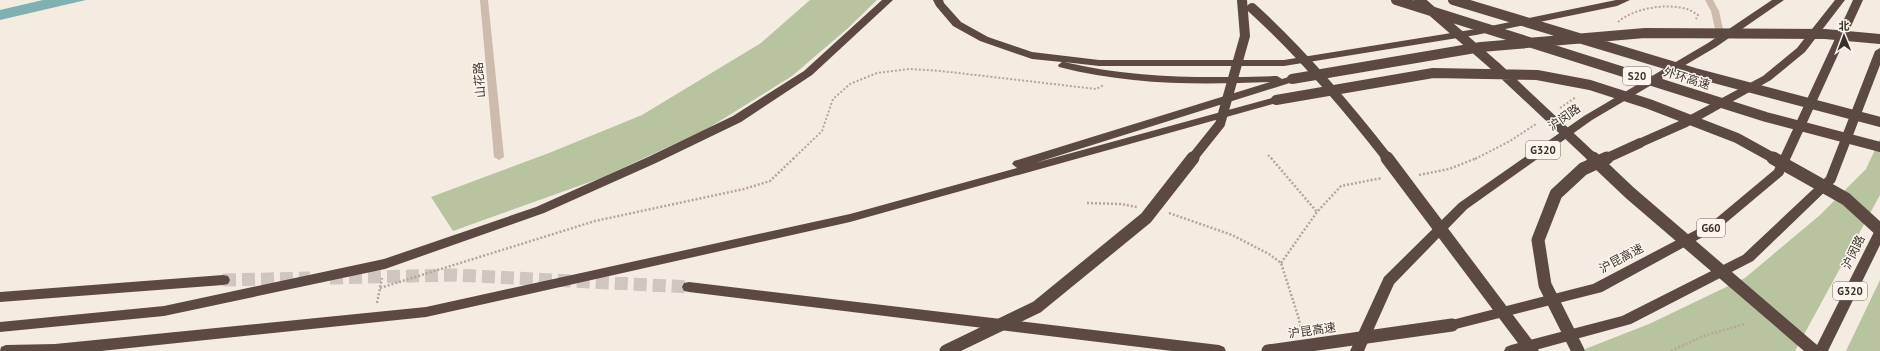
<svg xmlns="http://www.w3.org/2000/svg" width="1880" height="351" viewBox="0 0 1880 351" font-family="'PT Sans','Noto Sans SC',sans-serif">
<rect width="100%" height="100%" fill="#f4ebe1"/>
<!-- green -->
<path fill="#b8c4a0" d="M 810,0 L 877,0 L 847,29 L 792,76 L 707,129 L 601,178 L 453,231 L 431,197 L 549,153 L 642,115 L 761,43 Z
M 1880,139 L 1880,195 L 1795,351 L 1580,351 L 1649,324 L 1745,278 L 1820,215 L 1866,169 Z
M 1880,280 L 1880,351 L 1846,351 Z"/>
<!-- water -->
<path fill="#7fb0b2" d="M 43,0 L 86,0 L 0,20 L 0,10 Z"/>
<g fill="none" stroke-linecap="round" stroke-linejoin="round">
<!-- highway-tunnel -->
<path stroke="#cfc6bd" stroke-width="13" stroke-dasharray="13 6" stroke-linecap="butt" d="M 330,278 L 455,275 L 689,287
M 223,280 L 310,278"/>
<!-- path-far1 -->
<path stroke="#b9a596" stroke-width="2" stroke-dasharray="2 2" stroke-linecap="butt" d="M 1618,22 C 1634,8 1666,3 1687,9 C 1691,10 1694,13 1698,15 L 1696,19
M 1560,108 L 1576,97
M 1268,155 L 1272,159
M 793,159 L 822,131 L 833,99 L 850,84 L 877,73 L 909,69 L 941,71 L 1096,89 L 1104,85
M 1475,159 L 1510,141 L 1536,124"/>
<!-- path -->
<path stroke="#b9a596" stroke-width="2.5" stroke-dasharray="2 2" stroke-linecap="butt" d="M 1271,158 L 1317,212
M 1419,175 L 1449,169 L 1477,158
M 1087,203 L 1121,204 L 1137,207
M 1169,213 L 1232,235 L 1269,254 L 1281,263 L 1299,319 L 1301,331
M 1281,263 L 1317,212 L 1341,186 L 1382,178
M 380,288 L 595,221 L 744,189 L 770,181 L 794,158
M 377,303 L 382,278
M 1671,351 L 1703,336 L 1745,324"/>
<!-- minor -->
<path fill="#cdbbac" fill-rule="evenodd" d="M 480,0 L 488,0 L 504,157 L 499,160 L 494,157 Z
M 1705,0 L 1713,0 L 1719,11 L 1725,38 L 1724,40 L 1718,40 L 1717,38 L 1711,11 Z"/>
<!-- highway -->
<path fill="#5c4a42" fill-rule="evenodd" d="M 882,0 L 893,0 L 812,75 L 741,122 L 656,163 L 544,213 L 385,269 L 164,316 L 0,332 L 0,322 L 164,306 L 384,259 L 536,207 L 648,157 L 733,116 L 804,71 Z
M 933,0 L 943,0 L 944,3 L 961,22 L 988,37 L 1032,52 L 1099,60 L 1284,60 L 1476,29 L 1616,0 L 1630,0 L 1617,6 L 1476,35 L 1284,66 L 1099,66 L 1064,62 C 1135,79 1205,78 1277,76 L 1282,79 L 1292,76 L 1297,79 L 1296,81 L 1035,163 L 1276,97 L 1280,98 L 1282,100 L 1280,102 L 850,222 L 426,317 L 101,351 L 0,351 L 1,347 L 6,345 L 55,344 L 426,307 L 850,214 L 1017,168 L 1012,164 L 1014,161 L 1270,82 C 1197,85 1130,85 1059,67 L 1058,65 L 1062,62 L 1032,59 L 980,41 L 953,26 L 936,6 Z
M 1772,0 L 1784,0 L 1716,47 L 1592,120 L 1467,209 L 1394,284 L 1364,351 L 1350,351 L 1384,277 L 1459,203 L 1584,116 L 1708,43 Z
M 1835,0 L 1845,0 L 1805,52 L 1771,80 L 1687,127 L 1644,146 L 1636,146 L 1634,143 L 1636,140 L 1679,121 L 1763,76 L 1797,48 Z
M 1853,0 L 1863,0 L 1783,175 L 1721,227 L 1602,292 L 1452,330 L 1447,329 L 1445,325 L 1447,321 L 1452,320 L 1593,284 L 1713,221 L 1774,170 Z
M 1880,48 L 1880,65 L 1835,182 L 1753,261 L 1631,324 L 1532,351 L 1504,351 L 1506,347 L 1511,345 L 1622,316 L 1743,255 L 1826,177 L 1875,51 Z
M 1880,227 L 1880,245 L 1828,351 L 1814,351 L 1874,232 L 1875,229 Z
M 223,275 L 228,276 L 230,280 L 228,284 L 223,285 L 0,302 L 0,292 Z
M 689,282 L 1219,345 L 1224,347 L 1226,351 L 1172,351 L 689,292 L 684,291 L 682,287 L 684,283 Z"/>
<!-- highway-bridge-far1 -->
<path stroke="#5c4a42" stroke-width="10" d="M 1396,0 L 1766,117 L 1880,147
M 1419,0 L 1495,66 L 1594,159
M 1453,0 L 1695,73 L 1880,122
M 1252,8 C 1303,54 1346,105 1388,159
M 1292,79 L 1481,47 L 1645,33 L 1825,34 L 1880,39
M 1276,100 L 1433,73 L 1537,75 L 1590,85 L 1649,104 L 1737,138 L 1775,159
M 1192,159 L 1220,124 L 1245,36 L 1242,0
M 1605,159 L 1640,143"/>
<!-- highway-bridge -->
<path stroke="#5c4a42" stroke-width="13" d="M 1387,158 L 1532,351
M 1593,158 L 1630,193 L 1814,351
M 1773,158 L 1846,199 L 1880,230
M 946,351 L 1037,307 L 1146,218 L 1193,158
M 1268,351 L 1452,325
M 1578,351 L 1545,285 L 1538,240 L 1556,194 L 1583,169 L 1607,158"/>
</g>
<g text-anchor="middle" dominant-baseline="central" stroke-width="3" stroke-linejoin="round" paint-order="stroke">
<!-- shield labels -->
<g fill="#fbf5ee" stroke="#756b66" stroke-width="1">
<rect x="1623" y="67" width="28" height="18" rx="3"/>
<rect x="1526" y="141" width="34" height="18" rx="3"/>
<rect x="1697" y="219" width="28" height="18" rx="3"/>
<rect x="1833" y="282" width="34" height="18" rx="3"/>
</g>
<g font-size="11" font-weight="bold" fill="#3b302b">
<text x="1637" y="76">S20</text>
<text x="1543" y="150">G320</text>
<text x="1711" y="228">G60</text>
<text x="1850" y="291">G320</text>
</g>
<!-- street labels -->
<g font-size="12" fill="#3b302b" stroke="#fbf5ee">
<text transform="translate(1687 78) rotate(17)">外环高速</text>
<text transform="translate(479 80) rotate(-95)">山花路</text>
<text transform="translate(1564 117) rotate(-35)">沪闵路</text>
<text transform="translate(1853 252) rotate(-64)">沪闵路</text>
<text transform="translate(1621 258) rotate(-28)">沪昆高速</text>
<text transform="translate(1312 330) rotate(-8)">沪昆高速</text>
</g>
</g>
<!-- north arrow -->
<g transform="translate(1844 36) rotate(359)" stroke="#fbf5ee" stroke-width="3" paint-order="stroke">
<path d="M0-3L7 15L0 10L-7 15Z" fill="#3b302b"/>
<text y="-6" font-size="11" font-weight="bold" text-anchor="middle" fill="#3b302b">北</text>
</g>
</svg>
